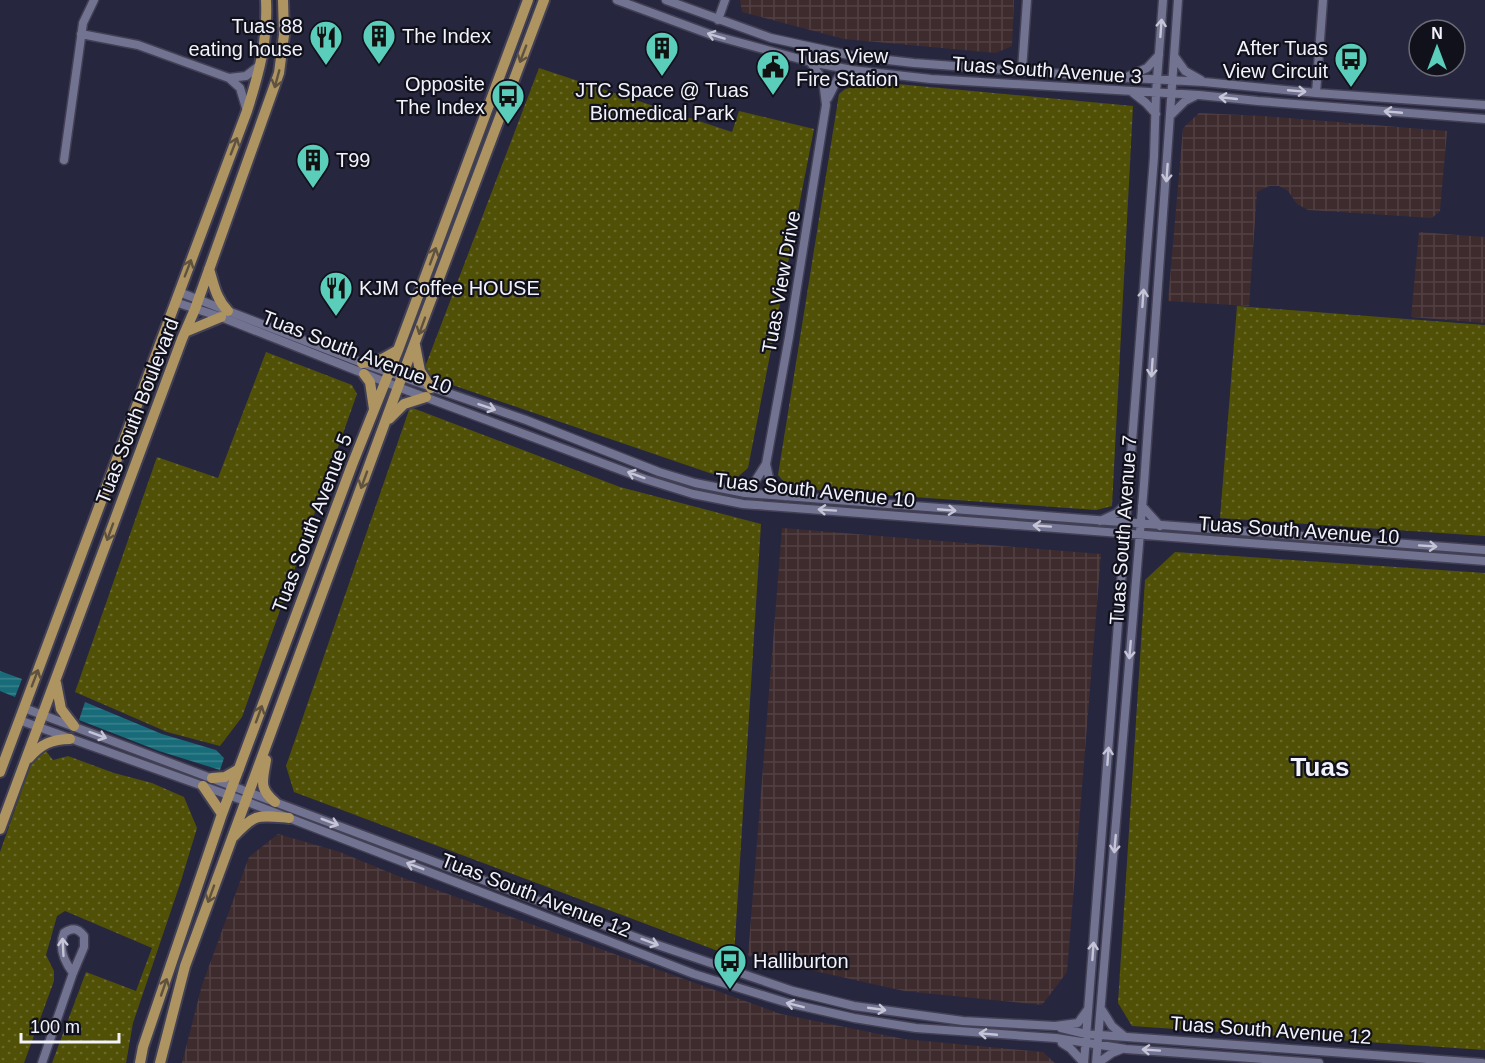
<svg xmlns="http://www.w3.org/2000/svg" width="1485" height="1063" viewBox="0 0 1485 1063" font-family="Helvetica,sans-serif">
<defs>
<pattern id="industrial-grid" width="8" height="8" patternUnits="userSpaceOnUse" patternTransform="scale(1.5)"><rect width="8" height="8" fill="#3e2b2e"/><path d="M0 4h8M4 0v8" fill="none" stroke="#514043"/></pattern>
<pattern id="grass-dots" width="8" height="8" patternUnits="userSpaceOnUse" patternTransform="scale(1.5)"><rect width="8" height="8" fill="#505107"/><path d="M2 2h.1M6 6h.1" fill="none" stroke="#6a6a2c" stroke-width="1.8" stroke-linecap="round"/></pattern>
<pattern id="water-rules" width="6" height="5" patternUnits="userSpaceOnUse" patternTransform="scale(1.5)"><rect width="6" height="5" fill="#186c79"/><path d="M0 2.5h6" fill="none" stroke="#3a818d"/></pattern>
</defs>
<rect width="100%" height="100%" fill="#27263f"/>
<!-- industrial -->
<path fill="url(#industrial-grid)" d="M 740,0 L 1014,0 L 1012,46 L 996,53 L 844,39 L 742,12 Z
M 1199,113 L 1263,116 L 1447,131 L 1440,211 L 1432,218 L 1308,210 L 1297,204 L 1288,191 L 1279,186 L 1269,186 L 1257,192 L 1249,306 L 1168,301 L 1183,128 Z
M 1419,232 L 1485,237 L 1485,323 L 1411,317 Z
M 782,528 L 1101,554 L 1067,972 L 1042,1005 L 904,991 L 748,956 Z
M 278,834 L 340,852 L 398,876 L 781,1014 L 904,1039 L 1043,1052 L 1055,1063 L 182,1063 L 202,985 L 249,857 Z"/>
<!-- grass -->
<path fill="url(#grass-dots)" d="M 539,68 L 732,132 L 739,111 L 814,129 L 748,468 L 733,481 L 429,377 L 425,367 Z
M 876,82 L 1133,106 L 1112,506 L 1096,510 L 789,488 L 778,475 L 839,94 L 845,89 Z
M 1237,306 L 1485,325 L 1485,536 L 1220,518 Z
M 266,352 L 352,385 L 357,394 L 242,717 L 220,746 L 167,732 L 75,692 L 157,457 L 218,478 Z
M 410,407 L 620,487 L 761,524 L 734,957 L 294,792 L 286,766 Z
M 1175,552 L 1485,573 L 1485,1050 L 1132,1026 L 1118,1003 L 1145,580 Z
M 46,751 L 53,760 L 68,756 L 114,773 L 152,783 L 184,797 L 197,828 L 181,881 L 133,1023 L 126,1063 L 52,1063 L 86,972 L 136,991 L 152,948 L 65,911 L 57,916 L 46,955 L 54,971 L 54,981 L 24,1063 L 0,1063 L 0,852 L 30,767 L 35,758 Z"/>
<!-- water -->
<path fill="url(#water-rules)" d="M 0,671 L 22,679 L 15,697 L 0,691 Z
M 85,702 L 162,734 L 216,750 L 224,758 L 220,770 L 159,751 L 79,720 Z"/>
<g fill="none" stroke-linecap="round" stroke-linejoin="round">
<defs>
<path id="minor" d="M 617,0 L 712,35 L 811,62 L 852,70 L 931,79 L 1199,95 L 1258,101 L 1485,119
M 666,0 L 771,38 L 853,56 L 914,63 L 1076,75 L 1204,82 L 1316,93 L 1485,105
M 718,20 L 725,0
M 81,34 L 138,45 L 229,78 L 240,88 L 247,111
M 1175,57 L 1185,71 L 1201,80
M 1022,70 L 1027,0
M 1129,76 L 1147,68 L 1159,55
M 229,78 L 246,76 L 260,65
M 1132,92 L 1146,103 L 1156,114
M 1316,93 L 1323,0
M 828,98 L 838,78 L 851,70
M 1171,115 L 1185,101 L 1195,96
M 64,160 L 83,23 L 94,0
M 179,292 L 362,363 L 526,420 L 659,472 L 695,483 L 745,493 L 1485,550
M 175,302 L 221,317 L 398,387 L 645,479 L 693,494 L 743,504 L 1485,561
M 766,464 L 770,482 L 784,496
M 736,490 L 754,483 L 766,464 L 789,337 L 826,105 L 823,80 L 811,63
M 1142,506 L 1160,526
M 1100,521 L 1117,513 L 1127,503
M 24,708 L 643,940 L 793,991 L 854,1006 L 963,1021 L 1055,1026 L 1078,1023 L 1088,1009
M 19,720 L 245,801 L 694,974 L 788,1003 L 854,1018 L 916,1028 L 1056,1038 L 1126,1049 L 1319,1063
M 1102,1010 L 1112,1026 L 1124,1036
M 1061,1028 L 1086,1034 L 1482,1063
M 1062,1043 L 1070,1048 L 1084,1063
M 42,1063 L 73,973 L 84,947 L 84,936 C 78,928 72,927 64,933 C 58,948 64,961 73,973
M 1084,1063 L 1154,157 L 1156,93 L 1163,0
M 1096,1063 L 1144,484 L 1178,0
M 1098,1063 L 1112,1053 L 1122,1049"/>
<path id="major" d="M 209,269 C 214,285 216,299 228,311
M 185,332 L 221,317
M 415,345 L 420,371 L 431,388
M 362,363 L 382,359 L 398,350
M 364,374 L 370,382 L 374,409
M 389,419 L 404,404 L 426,397
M 56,683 L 61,709 L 74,726
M 29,758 C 41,744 52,739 70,739
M 266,760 C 263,780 258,788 275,802
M 0,772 L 247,111 C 259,73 268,41 266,0
M 212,778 L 225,777 L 239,769
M 203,786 L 222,814
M 0,829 L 182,339 L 195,309 L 279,73 L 284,35 L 283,0
M 234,836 C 256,813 257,815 289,818
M 140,1063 L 143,1047 L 222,814 L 352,465 L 398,350 L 528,0
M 160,1063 L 185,966 L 398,387 L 544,0"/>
</defs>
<!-- minor casing -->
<use href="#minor" stroke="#424054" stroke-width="11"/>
<!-- major casing -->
<use href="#major" stroke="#424054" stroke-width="14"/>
<!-- minor -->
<use href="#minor" stroke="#727291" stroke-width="8"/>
<!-- major -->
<use href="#major" stroke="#ad9461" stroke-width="10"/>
</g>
<!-- one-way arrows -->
<defs><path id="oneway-shaft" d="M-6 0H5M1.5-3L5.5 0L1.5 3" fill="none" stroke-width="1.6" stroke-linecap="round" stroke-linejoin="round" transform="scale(1.5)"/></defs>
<g stroke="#c5c5d7">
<use href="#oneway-shaft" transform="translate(1161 28) rotate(-86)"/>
<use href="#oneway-shaft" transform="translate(716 36) rotate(-163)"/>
<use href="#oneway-shaft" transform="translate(1297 91) rotate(5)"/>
<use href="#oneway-shaft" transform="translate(1228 98) rotate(-174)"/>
<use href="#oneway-shaft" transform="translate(1393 112) rotate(-175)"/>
<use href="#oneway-shaft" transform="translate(1167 173) rotate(94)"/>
<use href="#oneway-shaft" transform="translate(1143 298) rotate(-86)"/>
<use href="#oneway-shaft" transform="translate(1152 368) rotate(94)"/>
<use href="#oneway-shaft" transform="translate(487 407) rotate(19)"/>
<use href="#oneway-shaft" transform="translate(636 475) rotate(-160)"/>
<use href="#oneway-shaft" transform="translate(827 510) rotate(-176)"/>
<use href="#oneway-shaft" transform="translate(947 510) rotate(5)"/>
<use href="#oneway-shaft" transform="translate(1042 526) rotate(-176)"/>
<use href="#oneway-shaft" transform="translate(1428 546) rotate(4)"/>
<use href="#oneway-shaft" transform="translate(1130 650) rotate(95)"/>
<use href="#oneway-shaft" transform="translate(98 735) rotate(20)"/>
<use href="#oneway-shaft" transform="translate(1108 756) rotate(-86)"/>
<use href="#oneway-shaft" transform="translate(330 822) rotate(21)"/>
<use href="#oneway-shaft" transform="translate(1115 844) rotate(95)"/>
<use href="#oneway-shaft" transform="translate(415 866) rotate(-159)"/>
<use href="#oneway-shaft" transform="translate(650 942) rotate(20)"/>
<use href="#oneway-shaft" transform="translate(63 947) rotate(-93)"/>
<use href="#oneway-shaft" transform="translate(1093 951) rotate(-86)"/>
<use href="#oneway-shaft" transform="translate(795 1005) rotate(-166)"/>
<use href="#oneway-shaft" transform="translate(877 1009) rotate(8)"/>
<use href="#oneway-shaft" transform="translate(988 1034) rotate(-175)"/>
<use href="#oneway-shaft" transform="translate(1151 1050) rotate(-176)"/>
</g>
<g stroke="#5f523e">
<use href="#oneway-shaft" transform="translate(523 54) rotate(111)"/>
<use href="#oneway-shaft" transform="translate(277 79) rotate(105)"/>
<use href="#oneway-shaft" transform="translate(234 146) rotate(-69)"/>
<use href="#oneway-shaft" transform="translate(433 256) rotate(-70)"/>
<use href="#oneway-shaft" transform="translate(188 268) rotate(-69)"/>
<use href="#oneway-shaft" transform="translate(422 326) rotate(110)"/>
<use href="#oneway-shaft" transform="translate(364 480) rotate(110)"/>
<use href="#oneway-shaft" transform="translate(110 532) rotate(110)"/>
<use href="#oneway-shaft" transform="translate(35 678) rotate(-69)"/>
<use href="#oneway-shaft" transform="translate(259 714) rotate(-70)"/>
<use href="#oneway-shaft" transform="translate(211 894) rotate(110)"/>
<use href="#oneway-shaft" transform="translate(164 987) rotate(-71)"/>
</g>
<!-- icons -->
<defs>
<symbol id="building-pin" viewBox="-11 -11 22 30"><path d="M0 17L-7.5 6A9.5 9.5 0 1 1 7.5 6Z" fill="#5bcebb" stroke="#11111c"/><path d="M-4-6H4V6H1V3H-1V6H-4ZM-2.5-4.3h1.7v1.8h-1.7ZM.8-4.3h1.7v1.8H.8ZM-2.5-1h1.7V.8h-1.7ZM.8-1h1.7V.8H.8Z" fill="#111"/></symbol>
<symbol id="restaurant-pin" viewBox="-11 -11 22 30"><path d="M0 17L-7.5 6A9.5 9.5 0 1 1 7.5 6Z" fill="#5bcebb" stroke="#11111c"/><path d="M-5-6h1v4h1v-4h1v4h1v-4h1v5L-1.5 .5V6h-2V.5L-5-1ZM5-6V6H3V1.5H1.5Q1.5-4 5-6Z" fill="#111"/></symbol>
<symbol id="bus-pin" viewBox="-11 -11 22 30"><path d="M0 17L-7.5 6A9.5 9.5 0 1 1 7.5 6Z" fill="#5bcebb" stroke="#11111c"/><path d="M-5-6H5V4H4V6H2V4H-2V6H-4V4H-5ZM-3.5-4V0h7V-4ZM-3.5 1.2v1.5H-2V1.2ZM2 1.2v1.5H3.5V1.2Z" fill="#111"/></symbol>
<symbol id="civic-pin" viewBox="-11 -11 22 30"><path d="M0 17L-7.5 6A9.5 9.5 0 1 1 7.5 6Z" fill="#5bcebb" stroke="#11111c"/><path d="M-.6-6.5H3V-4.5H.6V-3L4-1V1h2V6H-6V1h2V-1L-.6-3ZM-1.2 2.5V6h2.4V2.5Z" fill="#111"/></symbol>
</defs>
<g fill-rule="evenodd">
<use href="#building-pin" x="360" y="17" width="38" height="52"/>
<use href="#restaurant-pin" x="307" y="18" width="38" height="52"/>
<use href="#building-pin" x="643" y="29" width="38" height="52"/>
<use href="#bus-pin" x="1332" y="40" width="38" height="52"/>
<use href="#civic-pin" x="754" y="48" width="38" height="52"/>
<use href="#bus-pin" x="489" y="77" width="38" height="52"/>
<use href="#building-pin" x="294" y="141" width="38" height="52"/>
<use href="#restaurant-pin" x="317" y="269" width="38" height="52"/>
<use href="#bus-pin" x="711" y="942" width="38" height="52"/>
</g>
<g text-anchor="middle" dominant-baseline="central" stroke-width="4.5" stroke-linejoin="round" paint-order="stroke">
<!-- poi labels -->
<g font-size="20" fill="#f2f2fc" stroke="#11111c" text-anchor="start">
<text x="303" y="26" text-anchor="end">Tuas 88<tspan x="303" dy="23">eating house</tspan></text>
<text x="402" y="36">The Index</text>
<text x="1328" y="48" text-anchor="end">After Tuas<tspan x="1328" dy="23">View Circuit</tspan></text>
<text x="796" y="56">Tuas View<tspan x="796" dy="23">Fire Station</tspan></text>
<text x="485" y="84" text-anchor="end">Opposite<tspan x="485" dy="23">The Index</tspan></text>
<text x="662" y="90" text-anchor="middle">JTC Space @ Tuas<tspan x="662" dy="23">Biomedical Park</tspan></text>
<text x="336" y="160">T99</text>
<text x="359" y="288">KJM Coffee HOUSE</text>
<text x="753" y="961">Halliburton</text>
</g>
<!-- street labels -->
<g font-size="20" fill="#f2f2fc" stroke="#11111c">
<text transform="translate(1047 70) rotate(4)">Tuas South Avenue 3</text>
<text transform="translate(781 282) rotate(-80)">Tuas View Drive</text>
<text transform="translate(357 352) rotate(21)">Tuas South Avenue 10</text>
<text transform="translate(137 411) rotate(-69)">Tuas South Boulevard</text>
<text transform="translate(815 490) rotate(6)">Tuas South Avenue 10</text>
<text transform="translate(312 523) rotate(-69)">Tuas South Avenue 5</text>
<text transform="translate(1123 530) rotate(-86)">Tuas South Avenue 7</text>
<text transform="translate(1299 530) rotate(4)">Tuas South Avenue 10</text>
<text transform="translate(536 895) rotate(21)">Tuas South Avenue 12</text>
<text transform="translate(1271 1030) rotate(4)">Tuas South Avenue 12</text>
</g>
<!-- district labels -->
<g font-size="26" font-weight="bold" fill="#f2f2fc" stroke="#11111c">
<text x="1320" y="767">Tuas</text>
</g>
</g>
<!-- north arrow -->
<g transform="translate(1437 48)"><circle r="28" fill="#11111c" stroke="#6b6b76" stroke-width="1.5"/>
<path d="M0-4.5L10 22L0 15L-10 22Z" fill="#5bcebb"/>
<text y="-9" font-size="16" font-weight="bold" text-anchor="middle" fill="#f2f2fc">N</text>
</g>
<!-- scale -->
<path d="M21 1033v9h98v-9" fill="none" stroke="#f2f2fc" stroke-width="3"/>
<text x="30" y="1033" font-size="18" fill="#f2f2fc" stroke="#11111c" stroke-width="4.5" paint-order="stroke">100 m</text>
</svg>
